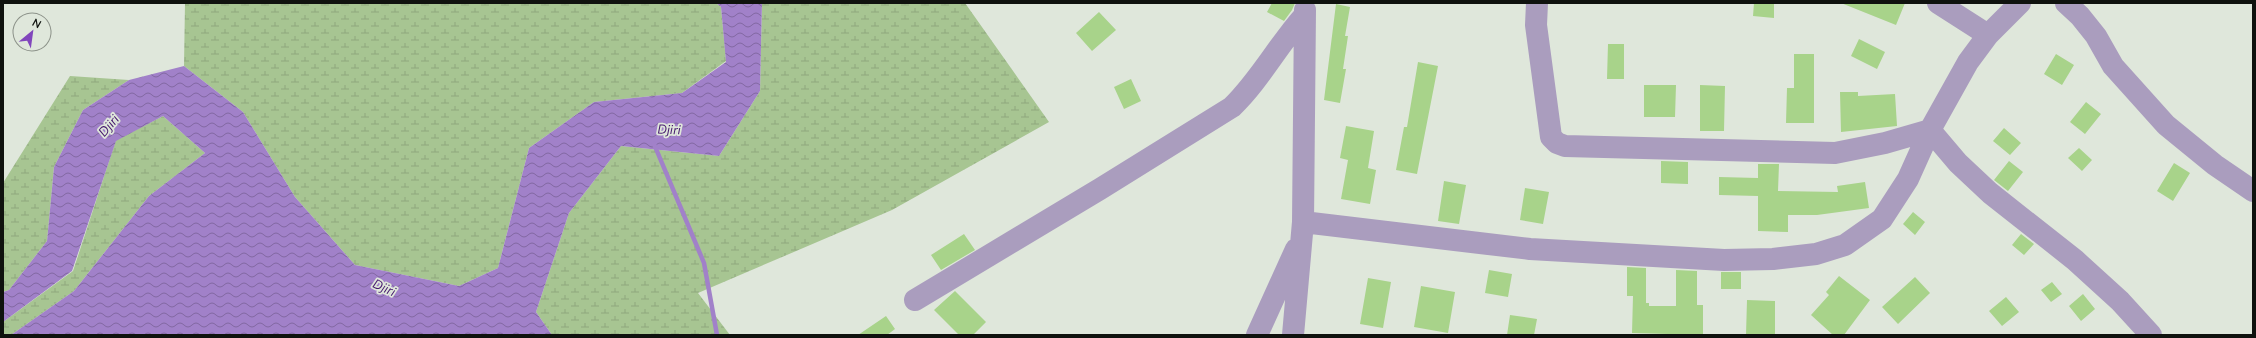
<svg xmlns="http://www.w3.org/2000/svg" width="2256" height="338" viewBox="0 0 2256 338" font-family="'Nunito Sans',sans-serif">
<defs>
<pattern id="wetland-marsh" width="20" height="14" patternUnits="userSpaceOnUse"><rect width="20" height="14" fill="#a7c592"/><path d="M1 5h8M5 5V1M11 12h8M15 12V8" fill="none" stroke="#8fa87d"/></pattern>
<pattern id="water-waves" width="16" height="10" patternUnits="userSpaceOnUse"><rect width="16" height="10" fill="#a181c9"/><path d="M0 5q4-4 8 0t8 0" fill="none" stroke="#8268a2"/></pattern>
</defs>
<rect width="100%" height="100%" fill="#dfe7db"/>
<!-- wetland -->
<path fill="url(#wetland-marsh)" d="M 185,3 L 716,3 L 721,7 L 726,61 L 682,93 L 594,102 L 529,148 L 498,268 L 459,286 L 355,265 L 295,197 L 243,112 L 184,66 Z
M 762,3 L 965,3 L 1049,122 L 892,210 L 698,293 L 730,335 L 552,335 L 536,312 L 569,213 L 621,146 L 719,156 L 760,91 Z
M 70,76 L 129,80 L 83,110 L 54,167 L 47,241 L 9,290 L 3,292 L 3,183 Z
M 163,116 L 205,153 L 149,196 L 74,291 L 11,335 L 3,335 L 3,322 L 73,271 L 116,140 Z"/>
<!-- water -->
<path fill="url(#water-waves)" d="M 716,3 L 762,3 L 760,91 L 719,156 L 621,146 L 569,213 L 536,312 L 552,335 L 11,335 L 74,291 L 149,196 L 205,153 L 163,116 L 116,141 L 72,271 L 3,322 L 3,292 L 9,290 L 47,241 L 54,167 L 83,110 L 129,80 L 184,66 L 243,112 L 295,197 L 355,265 L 459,286 L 498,268 L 529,148 L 594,102 L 682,93 L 726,62 L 721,7 Z"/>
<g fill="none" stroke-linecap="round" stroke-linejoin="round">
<!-- stream -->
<path stroke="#a181c9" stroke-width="4.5" d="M 654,144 L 704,263 L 717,335"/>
</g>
<!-- building -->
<path fill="#a8d38a" d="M 1272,3 L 1295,3 L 1292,10 L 1284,21 L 1267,12 Z
M 1754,3 L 1774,3 L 1774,18 L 1753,16 Z
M 1841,3 L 1905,3 L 1896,25 Z
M 1336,4 L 1350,7 L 1345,36 L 1348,36 L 1343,69 L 1346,69 L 1340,103 L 1324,100 Z
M 1099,12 L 1116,30 L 1092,51 L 1076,33 Z
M 1859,39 L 1885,52 L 1877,69 L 1851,56 Z
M 1608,44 L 1624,44 L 1624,79 L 1607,79 Z
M 1794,54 L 1814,54 L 1814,123 L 1786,123 L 1787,88 L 1794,88 Z
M 2056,54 L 2074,65 L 2062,85 L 2044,74 Z
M 1418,62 L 1438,66 L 1417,174 L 1396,170 L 1404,127 L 1407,127 Z
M 1131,79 L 1141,101 L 1124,109 L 1114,87 Z
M 1644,85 L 1676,85 L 1675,117 L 1644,117 Z
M 1700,85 L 1725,86 L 1724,131 L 1700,131 Z
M 1840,92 L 1858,92 L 1858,96 L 1895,94 L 1897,126 L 1841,132 Z
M 2086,102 L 2101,114 L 2085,134 L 2070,122 Z
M 1346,126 L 1374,131 L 1368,168 L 1376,170 L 1370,204 L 1341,199 L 1348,160 L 1340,158 Z
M 2004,128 L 2021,143 L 2010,155 L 1993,141 Z
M 2079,148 L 2092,160 L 2082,171 L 2068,158 Z
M 1661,161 L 1688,162 L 1688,184 L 1661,183 Z
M 2009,161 L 2023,172 L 2008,191 L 1994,180 Z
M 2174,163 L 2190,173 L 2173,201 L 2157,191 Z
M 1758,164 L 1779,164 L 1778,191 L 1838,192 L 1837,186 L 1865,182 L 1869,208 L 1817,215 L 1788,215 L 1788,232 L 1758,231 L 1758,196 L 1719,195 L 1719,177 L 1758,178 Z
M 1444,181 L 1466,185 L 1459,224 L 1438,221 Z
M 1525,188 L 1549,192 L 1543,224 L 1520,220 Z
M 1913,212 L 1925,222 L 1915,235 L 1903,224 Z
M 964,234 L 975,250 L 941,270 L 931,255 Z
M 2021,234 L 2034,244 L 2024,255 L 2012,245 Z
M 1627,267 L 1646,268 L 1646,303 L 1649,303 L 1649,306 L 1676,306 L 1676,270 L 1697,271 L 1697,305 L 1703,305 L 1703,335 L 1632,333 L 1633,296 L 1627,296 Z
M 1489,270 L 1512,274 L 1508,297 L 1485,293 Z
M 1721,272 L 1741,272 L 1741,289 L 1721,289 Z
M 1839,276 L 1870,300 L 1844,335 L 1833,335 L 1811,315 L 1829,295 L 1826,292 Z
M 1915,277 L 1930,293 L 1898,324 L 1882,307 Z
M 1368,278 L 1391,282 L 1383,328 L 1360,324 Z
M 2052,282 L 2062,294 L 2051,302 L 2041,290 Z
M 1421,286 L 1455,292 L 1448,333 L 1414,327 Z
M 955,291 L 986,322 L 973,335 L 959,335 L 934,310 Z
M 2083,294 L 2095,309 L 2081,321 L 2069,306 Z
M 2006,297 L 2019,312 L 2002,326 L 1989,311 Z
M 1747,300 L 1775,301 L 1775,335 L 1746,335 Z
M 1510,315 L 1537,319 L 1534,335 L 1507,335 Z
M 886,316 L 895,329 L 887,335 L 858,335 Z"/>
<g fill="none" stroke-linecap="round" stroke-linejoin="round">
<!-- minor -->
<path stroke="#aa9dbe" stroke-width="22" d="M 1537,3 L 1536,25 L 1551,137 L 1557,143 L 1565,146 L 1835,153 L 1885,143 L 1930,130 L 1958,163 L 1990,193 L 2075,260 L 2120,301 L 2151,335
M 1938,3 L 1988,35
M 2066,3 L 2080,16 L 2096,36 L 2113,66 L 2166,125 L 2215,165 L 2253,191
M 1303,222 L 1530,249 L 1724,260 L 1773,259 L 1816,254 L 1845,245 L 1882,219 L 1908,179 L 1930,130 L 1968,62 L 1988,35 L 2020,3
M 915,300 L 1100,189 L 1232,107 C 1260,80 1278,45 1304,16
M 1257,335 L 1296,249
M 1293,335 L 1303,222 L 1305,10"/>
</g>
<g text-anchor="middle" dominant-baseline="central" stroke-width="3.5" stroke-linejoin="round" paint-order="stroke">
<!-- water labels -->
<g font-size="13" font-style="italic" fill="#46196e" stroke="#dfe7db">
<text transform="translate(109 126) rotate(-49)">Djiri</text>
<text transform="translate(669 130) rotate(2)">Djiri</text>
<text transform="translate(384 288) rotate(25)">Djiri</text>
</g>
</g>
<!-- border -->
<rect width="2256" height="338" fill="none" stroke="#0f120e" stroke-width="8"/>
<!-- north arrow -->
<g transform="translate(32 32) rotate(29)"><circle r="19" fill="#dfe7db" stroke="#8c9289"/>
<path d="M0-3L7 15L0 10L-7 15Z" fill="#8146bc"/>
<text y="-6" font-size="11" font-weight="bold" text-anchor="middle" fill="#0f120e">N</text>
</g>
</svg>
